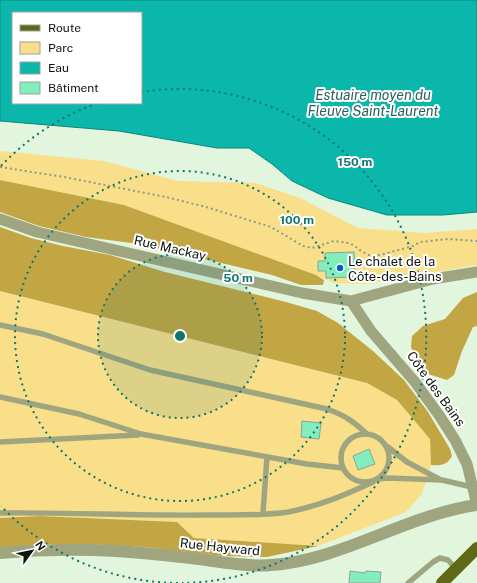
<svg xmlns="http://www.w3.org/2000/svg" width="477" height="583" viewBox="0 0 477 583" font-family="'Public Sans',sans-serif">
<rect width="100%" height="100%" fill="#e2f5dd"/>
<!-- green -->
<path fill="#f9df8a" d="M 0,151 L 104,161 L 178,181 L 255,183 L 300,198 L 358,228 L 424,233 L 477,229 L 477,265 L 367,284 L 334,283 L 316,275 L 124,205 L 0,180 Z
M 0,291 L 367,383 L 397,400 L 430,439 L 431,465 L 422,494 L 406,512 L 318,546 L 194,538 L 177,522 L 40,516 L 0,518 Z"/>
<!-- forest -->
<path fill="#c3a644" d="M 0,180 L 124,205 L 316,275 L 324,280 L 323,285 L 301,285 L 272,275 L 171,251 L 131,243 L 86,237 L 39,226 L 0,212 Z
M 0,227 L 31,238 L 63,246 L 110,255 L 165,272 L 286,302 L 317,311 L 338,323 L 373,351 L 404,380 L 428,412 L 450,449 L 452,456 C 447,465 441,466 431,465 L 430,439 L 397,400 L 367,383 L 0,291 Z
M 477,292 L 477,326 L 473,327 L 462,351 L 454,375 L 447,380 L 428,374 L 418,363 L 411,347 L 412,336 L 423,326 L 445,319 L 463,298 Z
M 40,516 L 177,522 L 194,538 L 318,546 L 267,557 L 222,556 L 144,547 L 87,544 L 48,544 L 0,549 L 0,518 Z"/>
<!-- water -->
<path fill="#0bb6aa" stroke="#0c857b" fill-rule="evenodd" d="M 0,0 L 477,0 L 477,212 L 443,215 L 387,215 L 328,198 L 292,181 L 272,164 L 249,148 L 217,148 L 119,131 L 0,121 ZM 13,13 L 141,13 L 141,103 L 13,103 Z"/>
<!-- building -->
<path fill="#83edbd" stroke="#89a596" d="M 354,252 L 355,277 L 326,278 L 326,271 L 318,271 L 318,261 L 325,261 L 325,253 Z
M 302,421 L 321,423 L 319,439 L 301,437 Z
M 369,449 L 375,464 L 358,470 L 353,456 Z
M 350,571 L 365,573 L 366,571 L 381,572 L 380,583 L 349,583 Z"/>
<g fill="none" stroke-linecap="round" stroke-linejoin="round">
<!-- path -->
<path stroke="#8c9a89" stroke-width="2" stroke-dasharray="2 3" stroke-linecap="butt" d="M 0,167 L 64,177 L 166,197 L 206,207 L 271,227 L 303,246 L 312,248 L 334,241 L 349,243 L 355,246 L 361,251 L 369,255 L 380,255 L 413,246 L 420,242 L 448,239 L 477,241"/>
<!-- service -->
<path stroke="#9fa67f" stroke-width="5.5" d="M 0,325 L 43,334 L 150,370 L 327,409 C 344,415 353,421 367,434
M 0,397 L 79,414 L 141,434 L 307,464 L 343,468
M341 458a24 24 0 1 1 48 0a24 24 0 1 1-48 0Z
M 0,442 L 138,435
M 388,447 L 407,462 L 441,480
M 378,479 L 387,478 L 442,480 L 472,487
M 0,513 C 69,512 137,516 206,515 C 233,515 261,516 288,512 C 319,506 345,495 373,482
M 263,513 L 267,457
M 408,583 L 433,562 L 440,558 L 448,560 L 456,569"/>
<!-- minor -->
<path stroke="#9fa67f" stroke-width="11" d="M 0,219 L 37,232 L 302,293 L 351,301 L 433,279 L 477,272
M 351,301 L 371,331 L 415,382 L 439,415 L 455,440 L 467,464 L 477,505"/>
<!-- tertiary -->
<path stroke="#9fa67f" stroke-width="12" d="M 0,553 C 54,548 109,549 163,555 C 182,557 201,559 220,562 C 237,564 254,567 271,565 C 343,560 406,515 477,505"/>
<!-- primary -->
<path stroke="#5f6815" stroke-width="12" d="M 442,583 L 477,548"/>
</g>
<!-- distance rings -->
<circle cx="180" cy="336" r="82" fill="#0f766e" fill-opacity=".12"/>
<g fill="none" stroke="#0f766e" stroke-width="2" stroke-dasharray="2 4">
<circle cx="180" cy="336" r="82"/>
<circle cx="180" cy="336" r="165"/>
<path d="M178 583A247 247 0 0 1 1 506M1 166A247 247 0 0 1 98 103M141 92A247 247 0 1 1 182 583"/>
</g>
<!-- markers -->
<circle fill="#0161c9" stroke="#fff" stroke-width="1.5" cx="340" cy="268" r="4"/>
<g text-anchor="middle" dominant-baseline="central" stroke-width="4" stroke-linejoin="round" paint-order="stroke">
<!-- street labels -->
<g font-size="13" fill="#0d140c" stroke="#fff">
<text transform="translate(170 248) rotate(13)">Rue Mackay</text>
<text transform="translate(436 389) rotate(54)">Côte des Bains</text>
<text transform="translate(220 547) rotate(6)">Rue Hayward</text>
</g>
<!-- poi labels -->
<g font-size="13" fill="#0d140c" stroke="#fff" text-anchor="start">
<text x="348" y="261">Le chalet de la<tspan x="348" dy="15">Côte-des-Bains</tspan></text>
</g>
<!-- water labels -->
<g font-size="14" font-style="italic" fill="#29625d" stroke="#fff">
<text x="373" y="95">Estuaire moyen du<tspan x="373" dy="16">Fleuve Saint-Laurent</tspan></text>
</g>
</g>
<circle cx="180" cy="336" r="6" fill="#0f766e" stroke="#fff" stroke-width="2"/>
<g font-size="12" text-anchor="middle" font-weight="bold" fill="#0f766e" stroke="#fff" stroke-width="4" stroke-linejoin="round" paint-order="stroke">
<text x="355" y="166">150 m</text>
<text x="297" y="224">100 m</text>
<text x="238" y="282">50 m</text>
</g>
<!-- legend -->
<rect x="12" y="12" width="130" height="92" fill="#ffffff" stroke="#9ea19e"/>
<rect x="20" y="25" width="20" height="6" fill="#5f6815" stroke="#9ea19e"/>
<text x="48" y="32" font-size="12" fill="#0d140c">Route</text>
<rect x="20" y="42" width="20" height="12" fill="#f9df8a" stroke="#9ea19e"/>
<text x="48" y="52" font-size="12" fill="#0d140c">Parc</text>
<rect x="20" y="62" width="20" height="12" fill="#0bb6aa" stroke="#9ea19e"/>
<text x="48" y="72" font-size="12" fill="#0d140c">Eau</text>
<rect x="20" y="82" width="20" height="12" fill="#83edbd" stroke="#9ea19e"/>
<text x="48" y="92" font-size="12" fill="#0d140c">Bâtiment</text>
<!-- north arrow -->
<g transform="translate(32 551) rotate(57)" stroke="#ffffff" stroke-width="3" paint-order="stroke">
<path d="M0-3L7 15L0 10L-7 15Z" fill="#0d140c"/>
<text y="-6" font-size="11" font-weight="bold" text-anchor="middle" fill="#0d140c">N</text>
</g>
</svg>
